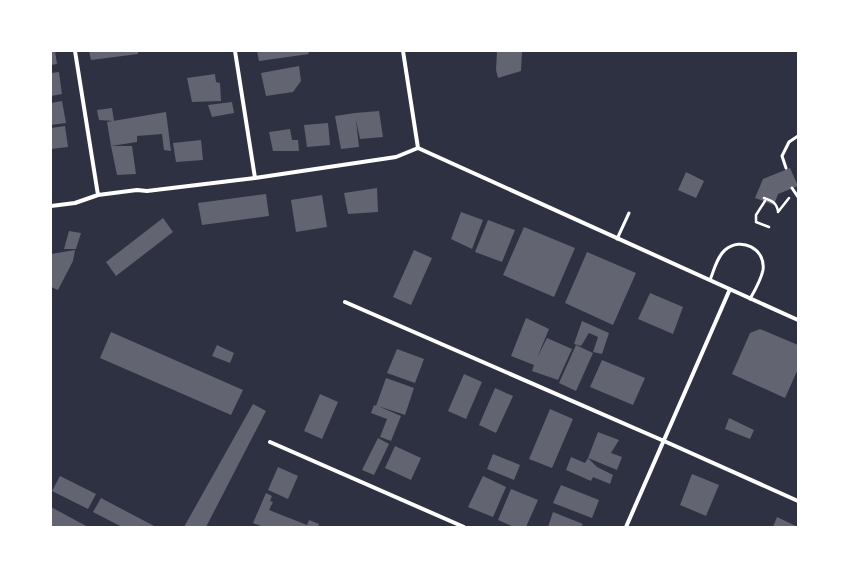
<svg xmlns="http://www.w3.org/2000/svg" width="849" height="578" viewBox="0 0 849 578" font-family="Inter,sans-serif">
<rect width="100%" height="100%" fill="#2d3142"/>
<!-- building -->
<path fill="#626471" d="M 51,51 L 55,51 L 57,64 L 51,65 Z
M 89,51 L 138,51 L 138,54 L 91,60 Z
M 257,51 L 308,51 L 309,54 L 259,61 Z
M 497,51 L 522,51 L 521,71 L 498,78 L 496,70 Z
M 299,66 L 301,81 L 293,92 L 266,96 L 261,73 Z
M 59,72 L 62,94 L 51,96 L 51,73 Z
M 215,74 L 216,82 L 220,83 L 221,101 L 192,102 L 187,78 Z
M 62,101 L 66,123 L 51,125 L 51,103 Z
M 232,102 L 234,113 L 212,117 L 208,105 Z
M 112,108 L 114,121 L 99,120 L 97,110 Z
M 379,111 L 383,137 L 360,139 L 356,120 L 359,147 L 341,149 L 335,116 L 355,113 Z
M 166,112 L 171,151 L 164,150 L 162,134 L 137,136 L 137,142 L 111,146 L 132,146 L 136,174 L 117,175 L 111,146 L 107,122 Z
M 328,123 L 330,145 L 307,147 L 304,125 Z
M 65,126 L 68,147 L 51,149 L 51,128 Z
M 290,129 L 292,140 L 298,140 L 299,151 L 273,151 L 269,132 Z
M 201,140 L 203,160 L 176,162 L 173,143 Z
M 790,168 L 798,186 L 778,194 L 774,205 L 755,198 L 763,179 Z
M 686,172 L 704,181 L 696,198 L 678,190 Z
M 377,188 L 378,212 L 348,214 L 344,193 Z
M 266,194 L 269,216 L 202,225 L 198,203 Z
M 322,195 L 327,227 L 296,232 L 291,200 Z
M 461,212 L 483,220 L 472,249 L 451,239 Z
M 163,218 L 173,232 L 116,276 L 106,262 Z
M 488,220 L 515,230 L 502,262 L 475,252 Z
M 524,227 L 575,248 L 554,297 L 503,275 Z
M 69,231 L 81,233 L 76,249 L 64,249 Z
M 75,250 L 73,261 L 58,290 L 51,287 L 51,254 Z
M 414,250 L 432,258 L 411,305 L 393,297 Z
M 587,252 L 636,273 L 613,325 L 565,303 Z
M 650,293 L 683,307 L 673,334 L 638,319 Z
M 526,318 L 549,329 L 537,358 L 547,338 L 572,349 L 558,380 L 532,371 L 534,365 L 511,356 Z
M 582,321 L 609,333 L 602,354 L 593,352 L 598,337 L 589,333 L 581,346 L 574,344 Z
M 760,329 L 798,345 L 798,369 L 785,398 L 732,374 L 750,333 Z
M 111,332 L 243,390 L 231,415 L 100,358 Z
M 217,345 L 234,353 L 230,363 L 212,356 Z
M 576,345 L 593,353 L 576,391 L 559,383 Z
M 397,349 L 424,359 L 415,383 L 387,373 Z
M 602,360 L 645,378 L 633,405 L 590,387 Z
M 464,374 L 482,382 L 466,419 L 448,411 Z
M 386,378 L 414,388 L 405,415 L 378,406 L 401,416 L 391,441 L 380,437 L 387,419 L 371,413 L 374,405 L 376,406 Z
M 495,388 L 513,396 L 496,433 L 479,425 Z
M 320,394 L 338,402 L 322,439 L 304,431 Z
M 253,404 L 266,411 L 206,527 L 184,527 Z
M 550,409 L 573,419 L 552,468 L 529,459 Z
M 729,418 L 754,430 L 750,439 L 725,429 Z
M 598,432 L 619,440 L 611,453 L 622,457 L 617,470 L 588,458 Z
M 378,438 L 389,444 L 374,475 L 362,470 Z
M 395,446 L 421,458 L 411,480 L 385,468 Z
M 493,454 L 520,465 L 514,480 L 487,469 Z
M 571,457 L 585,463 L 588,458 L 597,467 L 613,475 L 610,484 L 593,477 L 591,481 L 566,470 Z
M 278,467 L 298,476 L 288,499 L 268,490 Z
M 692,474 L 719,485 L 706,516 L 680,505 Z
M 60,476 L 96,494 L 88,509 L 52,491 Z
M 483,476 L 506,487 L 493,517 L 468,507 Z
M 561,485 L 599,500 L 592,518 L 553,503 Z
M 511,489 L 538,500 L 526,527 L 514,527 L 498,520 Z
M 266,493 L 272,496 L 270,501 L 273,502 L 269,510 L 307,525 L 309,520 L 319,524 L 318,527 L 260,527 L 261,526 L 253,523 Z
M 101,498 L 156,527 L 122,527 L 93,512 Z
M 51,507 L 88,527 L 51,527 Z
M 553,512 L 583,524 L 581,527 L 548,527 Z
M 777,517 L 798,527 L 773,527 Z"/>
<g fill="none" stroke-linecap="round" stroke-linejoin="round">
<!-- path -->
<path stroke="#fff" stroke-width="2.5" d="M 764,198 C 772,201 776,202 778,211
M 765,201 L 756,215 L 756,222 L 769,227
M 778,212 L 789,198"/>
<!-- service -->
<path stroke="#fff" stroke-width="3" d="M 786,168 L 782,156 L 789,142 L 798,136
M 792,188 L 798,197
M 617,239 L 629,213
M 710,280 C 714,270 717,257 725,250 C 741,236 766,249 763,270 C 761,280 755,290 750,299"/>
<!-- minor -->
<path stroke="#fff" stroke-width="4" d="M 75,51 L 98,195
M 235,51 L 255,178
M 403,51 L 418,148 L 798,320
M 51,206 L 75,203 L 98,195 L 137,190 L 147,191 L 255,178 L 396,157 L 418,148
M 345,302 L 664,441 L 798,501
M 270,442 L 464,527
M 626,527 L 730,289"/>
</g>
<!-- border -->
<rect width="849" height="578" fill="none" stroke="#ffffff" stroke-width="104"/>
</svg>
